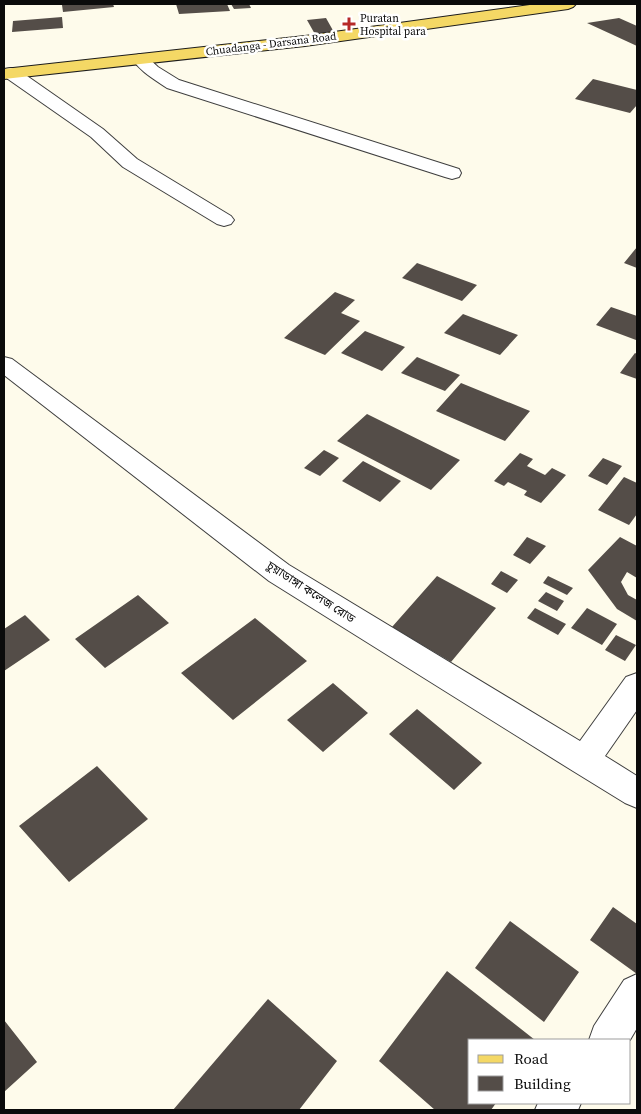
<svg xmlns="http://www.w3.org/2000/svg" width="641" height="1114" viewBox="0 0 641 1114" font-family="'Source Serif 4','Noto Sans Bengali',serif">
<rect width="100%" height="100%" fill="#fefbeb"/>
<!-- building -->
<path fill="#544d48" d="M 76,4 L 113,4 L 114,7 L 63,12 L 62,5 Z
M 176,4 L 227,4 L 230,11 L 179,14 Z
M 231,4 L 249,4 L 251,8 L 234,9 Z
M 62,17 L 63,28 L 12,32 L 13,21 Z
M 326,18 L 335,34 L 316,36 L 307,20 Z
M 619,18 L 637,26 L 637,46 L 587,23 Z
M 593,79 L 637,90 L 637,105 L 630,113 L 575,99 Z
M 637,247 L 637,268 L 624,263 Z
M 417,263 L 477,285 L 462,301 L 402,278 Z
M 335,292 L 355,300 L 341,313 L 360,321 L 325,355 L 284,338 Z
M 611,307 L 637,316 L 636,340 L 596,325 Z
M 463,314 L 518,335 L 500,355 L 444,333 Z
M 365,331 L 405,347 L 382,371 L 341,353 Z
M 635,353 L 637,354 L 637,379 L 620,373 Z
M 417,357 L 460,375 L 445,391 L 401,373 Z
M 461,383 L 530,411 L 505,441 L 436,411 Z
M 367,414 L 460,460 L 431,490 L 337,441 Z
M 324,450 L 339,458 L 320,476 L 304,468 Z
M 520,453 L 533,459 L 527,466 L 545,475 L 552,468 L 566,475 L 541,503 L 524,495 L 527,491 L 508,482 L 504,486 L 494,481 Z
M 603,458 L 622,466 L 607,485 L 588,476 Z
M 363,461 L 401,481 L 380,502 L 342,481 Z
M 624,477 L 637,483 L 637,514 L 629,525 L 598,510 Z
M 527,537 L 546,546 L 530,564 L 513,555 Z
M 620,537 L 637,546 L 637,578 L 627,572 L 621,582 L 628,595 L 637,600 L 637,621 L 617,609 L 588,570 Z
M 501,571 L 518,580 L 507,593 L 491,584 Z
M 437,576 L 496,608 L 451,662 L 392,627 Z
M 548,576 L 573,588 L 567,595 L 543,583 Z
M 546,592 L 564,601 L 557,611 L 538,601 Z
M 138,595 L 169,623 L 105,668 L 75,639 Z
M 535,608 L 566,624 L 558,635 L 527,618 Z
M 587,608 L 617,624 L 602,645 L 571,628 Z
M 25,615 L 50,640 L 4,671 L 4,629 Z
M 255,618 L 307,661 L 233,720 L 181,673 Z
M 616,635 L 636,645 L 625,661 L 605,650 Z
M 333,683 L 368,713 L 323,752 L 287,720 Z
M 417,709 L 482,763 L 454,790 L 389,734 Z
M 97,766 L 148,819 L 69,882 L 19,826 Z
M 613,907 L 637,924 L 637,974 L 590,940 Z
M 510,921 L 579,972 L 544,1022 L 475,968 Z
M 447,971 L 535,1040 L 470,1040 L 470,1103 L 496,1103 L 491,1110 L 435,1110 L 379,1061 Z
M 268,999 L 337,1061 L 299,1110 L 173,1110 Z
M 4,1020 L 37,1062 L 4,1092 Z"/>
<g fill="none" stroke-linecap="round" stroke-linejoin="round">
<defs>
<path id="street" d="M 140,54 L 146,56 L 158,67 L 179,80 L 459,169 L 461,173 L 459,177 L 452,179 L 445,177 L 167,88 C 154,79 141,72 132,59 L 134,56 Z
M 11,68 L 17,69 L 103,129 L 137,159 L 231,216 L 234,220 L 231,224 L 224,226 L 217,224 L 123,167 L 91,137 L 5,77 L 5,69 Z
M 4,357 L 12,359 L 289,565 L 580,741 L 626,677 L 637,673 L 637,710 L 605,756 L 637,776 L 637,808 L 625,803 L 573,771 L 269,581 L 4,375 Z
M 637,974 L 637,1028 L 630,1040 L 589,1040 L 594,1026 L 624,980 Z
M 538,1103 L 581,1103 L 578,1110 L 535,1110 Z"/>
<path id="primary" d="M 537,4 L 576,4 L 573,7 L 568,9 L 305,46 L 4,79 L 4,69 L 305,36 Z"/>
</defs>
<!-- street casing -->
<use href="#street" stroke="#3e3e3e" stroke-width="2"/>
<!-- primary casing -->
<use href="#primary" stroke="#1c1c1c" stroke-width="2"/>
<!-- street -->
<use href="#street" fill="#fff" fill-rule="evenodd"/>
<!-- primary -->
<use href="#primary" fill="#f4d865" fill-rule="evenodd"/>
</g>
<!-- markers -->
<path fill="#b62929" stroke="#fff" stroke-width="2" d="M346.5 16.5h5v5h5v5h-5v5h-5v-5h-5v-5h5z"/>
<g text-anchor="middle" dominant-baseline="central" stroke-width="5" stroke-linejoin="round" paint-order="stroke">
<!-- far-poi labels -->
<g font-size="11" fill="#0b0b0b" stroke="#fff" text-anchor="start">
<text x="360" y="18">Puratan<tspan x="360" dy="13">Hospital para</tspan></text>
</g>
<!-- far-street labels -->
<g font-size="11" fill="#0b0b0b" stroke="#fff">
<text transform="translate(271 44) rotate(-7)">Chuadanga - Darsana Road</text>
</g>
<!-- street labels -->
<g font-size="12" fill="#0b0b0b" stroke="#fff">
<text transform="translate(311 592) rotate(33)">চুয়াডাঙ্গা কলেজ রোড</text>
</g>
</g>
<!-- border -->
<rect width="641" height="1114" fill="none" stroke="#0b0b0b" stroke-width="10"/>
<!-- legend -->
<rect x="468" y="1039" width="162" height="65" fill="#ffffff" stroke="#9d9d9d"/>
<rect x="478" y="1055" width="25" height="8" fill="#f4d865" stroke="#9d9d9d"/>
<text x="514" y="1064" font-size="15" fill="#0b0b0b">Road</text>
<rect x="478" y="1076" width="25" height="15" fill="#544d48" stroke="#9d9d9d"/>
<text x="514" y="1089" font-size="15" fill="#0b0b0b">Building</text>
</svg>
